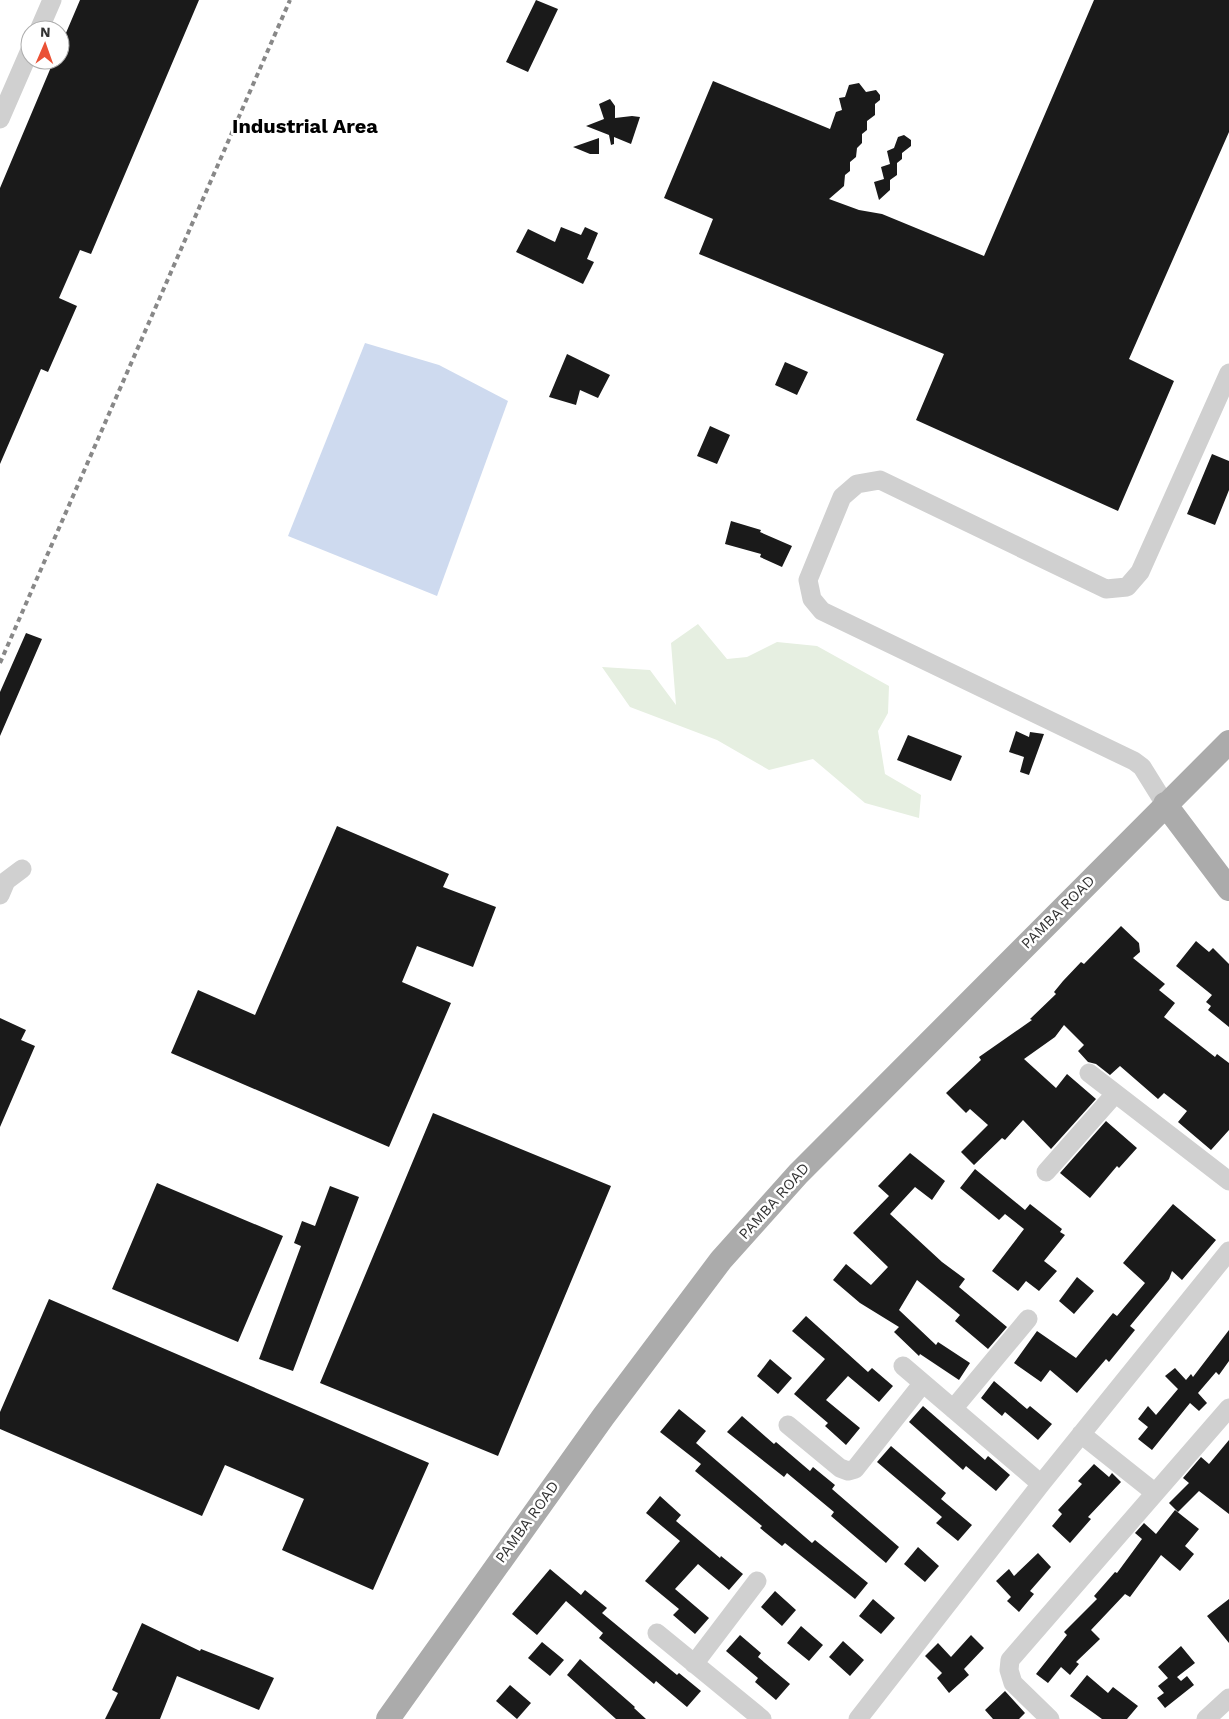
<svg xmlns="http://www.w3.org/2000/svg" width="1229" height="1719" viewBox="0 0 1229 1719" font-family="'Work Sans',sans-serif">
<rect width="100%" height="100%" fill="#fff"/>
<!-- green -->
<path fill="#e6efe1" d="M 698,624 L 727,659 L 747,657 L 777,642 L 817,646 L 889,686 L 888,713 L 878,731 L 885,774 L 921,795 L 919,818 L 865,803 L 813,759 L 769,770 L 717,740 L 630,707 L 602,667 L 650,670 L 676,705 L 671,643 Z"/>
<!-- water -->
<path fill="#cedaef" d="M 365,343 L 439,365 L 508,401 L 437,596 L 288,536 Z"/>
<!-- building -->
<path fill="#1a1a1a" d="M 80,0 L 199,0 L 91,254 L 80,250 L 59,298 L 77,306 L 48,372 L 41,369 L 0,464 L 0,188 L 54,60 L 60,60 L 60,47 Z
M 536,0 L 558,9 L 528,72 L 506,62 Z
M 1094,0 L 1229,0 L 1229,132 L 1129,359 L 1174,381 L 1118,511 L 916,420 L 944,354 L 699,254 L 713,219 L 664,198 L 713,81 L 830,129 L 836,112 L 842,110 L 839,98 L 845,97 L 849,85 L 859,83 L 866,92 L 876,90 L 880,95 L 880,100 L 875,104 L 875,115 L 867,121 L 867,130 L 862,134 L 862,143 L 857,148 L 856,157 L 850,162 L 850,171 L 845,175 L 844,186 L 829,199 L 859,210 L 882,214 L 984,256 Z
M 610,99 L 615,106 L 615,118 L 632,116 L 640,117 L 631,144 L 614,137 L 614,144 L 611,145 L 609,135 L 586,126 L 604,119 L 599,104 Z
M 904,135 L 911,140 L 911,146 L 902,153 L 902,159 L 897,163 L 897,175 L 890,180 L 890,190 L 879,200 L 874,182 L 884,179 L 881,167 L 890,164 L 887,151 L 894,148 L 898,137 Z
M 599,138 L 599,154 L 590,154 L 573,147 Z
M 561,227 L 581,235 L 585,227 L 598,233 L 587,259 L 594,262 L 583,284 L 516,252 L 528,229 L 555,242 Z
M 567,354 L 610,375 L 598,398 L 580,390 L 576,405 L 549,397 Z
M 785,362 L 808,372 L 797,395 L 775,385 Z
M 710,426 L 730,435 L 717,464 L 697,456 Z
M 1212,454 L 1229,461 L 1229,490 L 1215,525 L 1187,514 Z
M 731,521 L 761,530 L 760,532 L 792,546 L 782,567 L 760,557 L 761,554 L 725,544 Z
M 26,633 L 42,639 L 0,736 L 0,692 Z
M 1016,731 L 1029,737 L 1030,732 L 1044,734 L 1029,775 L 1020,772 L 1024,757 L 1009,752 Z
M 908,735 L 962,756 L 951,781 L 897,760 Z
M 337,826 L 449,874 L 443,887 L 496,907 L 473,967 L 417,946 L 402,982 L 451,1003 L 389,1147 L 171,1053 L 198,990 L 255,1015 Z
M 1121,926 L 1139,943 L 1140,952 L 1133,958 L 1165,984 L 1159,990 L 1175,1003 L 1164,1017 L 1215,1057 L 1217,1054 L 1229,1063 L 1229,1130 L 1211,1150 L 1178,1122 L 1187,1111 L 1164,1093 L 1158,1099 L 1120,1066 L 1110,1075 L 1096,1064 L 1088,1062 L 1078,1051 L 1084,1045 L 1064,1025 L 1055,1037 L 1024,1059 L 1056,1088 L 1067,1074 L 1096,1099 L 1051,1149 L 1023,1120 L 1005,1140 L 1002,1138 L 974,1165 L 961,1152 L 988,1125 L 970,1109 L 966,1113 L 946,1093 L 981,1060 L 979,1057 L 1032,1020 L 1030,1019 L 1056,994 L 1054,992 L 1063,981 L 1081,962 L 1084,964 Z
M 1196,941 L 1209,952 L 1213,948 L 1229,964 L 1229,1027 L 1208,1010 L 1211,1006 L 1206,1002 L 1212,995 L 1176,966 Z
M 0,1018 L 26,1030 L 21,1040 L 35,1046 L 0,1127 Z
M 433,1113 L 611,1186 L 498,1456 L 320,1383 Z
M 1106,1121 L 1137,1148 L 1119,1168 L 1117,1166 L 1090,1198 L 1060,1173 Z
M 910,1153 L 945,1181 L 932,1200 L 915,1187 L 890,1214 L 942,1262 L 965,1279 L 959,1287 L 1007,1327 L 988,1349 L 955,1321 L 960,1315 L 917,1280 L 899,1310 L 936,1345 L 938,1342 L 970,1363 L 959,1380 L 920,1354 L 919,1356 L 894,1332 L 899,1327 L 860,1303 L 833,1280 L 846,1264 L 871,1285 L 888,1267 L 853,1233 L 889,1196 L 878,1186 Z
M 975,1169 L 1025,1210 L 1030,1204 L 1062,1229 L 1060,1232 L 1065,1235 L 1044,1261 L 1057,1271 L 1039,1291 L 1026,1281 L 1018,1291 L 992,1271 L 1024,1229 L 1005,1214 L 999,1220 L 960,1188 Z
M 157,1183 L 283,1236 L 238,1342 L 112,1289 Z
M 330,1186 L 359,1197 L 293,1371 L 259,1359 L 301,1246 L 294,1243 L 302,1221 L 315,1226 Z
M 1173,1204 L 1216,1240 L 1182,1280 L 1172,1271 L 1169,1279 L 1130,1326 L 1135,1330 L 1109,1362 L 1106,1359 L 1077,1393 L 1050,1370 L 1041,1382 L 1014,1363 L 1037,1331 L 1076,1358 L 1113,1313 L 1117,1316 L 1145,1283 L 1123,1263 Z
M 1077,1277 L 1094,1291 L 1074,1314 L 1059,1301 Z
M 49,1299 L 429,1463 L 373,1590 L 282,1550 L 304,1499 L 225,1465 L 202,1516 L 0,1429 L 0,1412 Z
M 806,1316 L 868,1372 L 872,1368 L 893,1386 L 879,1402 L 848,1376 L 826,1400 L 860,1428 L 846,1445 L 825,1426 L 828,1423 L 794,1394 L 825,1359 L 792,1331 Z
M 1229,1330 L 1229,1361 L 1219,1375 L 1216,1372 L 1198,1393 L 1207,1403 L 1199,1411 L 1190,1403 L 1152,1450 L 1138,1439 L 1148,1427 L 1138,1419 L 1148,1406 L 1156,1415 L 1178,1389 L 1165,1376 L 1175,1368 L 1186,1380 L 1191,1374 L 1193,1377 Z
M 770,1359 L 792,1378 L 778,1394 L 757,1376 Z
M 994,1381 L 1027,1409 L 1030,1406 L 1052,1424 L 1038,1440 L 1005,1412 L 1002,1416 L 981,1398 Z
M 923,1406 L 985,1460 L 988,1456 L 1010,1475 L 996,1491 L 966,1466 L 963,1470 L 909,1422 Z
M 679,1409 L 706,1431 L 696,1443 L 812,1543 L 815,1540 L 868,1583 L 855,1599 L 785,1543 L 782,1546 L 760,1528 L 762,1526 L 695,1471 L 701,1464 L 660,1432 Z
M 742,1416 L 774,1444 L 776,1442 L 810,1471 L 813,1467 L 835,1485 L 832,1489 L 899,1547 L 886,1563 L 831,1516 L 834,1512 L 787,1473 L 784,1477 L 727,1432 Z
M 1229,1440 L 1229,1514 L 1199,1491 L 1178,1512 L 1169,1503 L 1189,1483 L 1183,1478 L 1201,1457 L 1209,1464 Z
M 891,1446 L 946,1493 L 941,1499 L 972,1525 L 958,1541 L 936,1523 L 942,1517 L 877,1462 Z
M 1094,1464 L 1109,1477 L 1112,1473 L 1121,1482 L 1088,1517 L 1091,1519 L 1070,1543 L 1052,1526 L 1062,1514 L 1058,1510 L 1082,1484 L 1078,1481 Z
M 660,1496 L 681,1515 L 676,1521 L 720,1558 L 721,1556 L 743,1574 L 729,1590 L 698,1564 L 675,1589 L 709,1618 L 695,1634 L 673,1615 L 679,1609 L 645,1581 L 680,1541 L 646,1513 Z
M 1175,1510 L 1199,1529 L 1185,1546 L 1194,1554 L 1180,1571 L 1161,1555 L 1130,1597 L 1125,1594 L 1091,1630 L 1100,1639 L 1076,1662 L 1079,1664 L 1070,1675 L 1061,1667 L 1048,1683 L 1036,1674 L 1067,1635 L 1064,1632 L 1097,1599 L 1094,1596 L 1115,1572 L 1117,1573 L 1142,1539 L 1135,1533 L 1144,1523 L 1156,1534 Z
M 918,1547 L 939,1566 L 925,1582 L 904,1564 Z
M 1038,1553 L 1051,1567 L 1030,1591 L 1034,1594 L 1019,1612 L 1007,1601 L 1011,1597 L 996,1581 L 1009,1569 L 1014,1576 Z
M 550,1569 L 581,1595 L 585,1590 L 607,1608 L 602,1613 L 677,1675 L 679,1673 L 701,1691 L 687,1707 L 656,1681 L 654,1684 L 599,1638 L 603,1633 L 566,1601 L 537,1635 L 512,1614 Z
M 775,1591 L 796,1610 L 782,1626 L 761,1607 Z
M 873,1599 L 895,1618 L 881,1634 L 859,1616 Z
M 1229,1599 L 1229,1643 L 1207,1616 Z
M 142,1623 L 200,1651 L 201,1649 L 274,1678 L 259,1710 L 177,1676 L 160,1719 L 105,1719 L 118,1693 L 112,1690 Z
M 801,1626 L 823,1645 L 809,1661 L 787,1643 Z
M 740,1635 L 761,1653 L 758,1657 L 790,1684 L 776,1700 L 755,1682 L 758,1678 L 726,1651 Z
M 971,1635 L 984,1648 L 964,1669 L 969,1675 L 949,1693 L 937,1678 L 942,1673 L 925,1656 L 938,1643 L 951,1657 Z
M 843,1641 L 864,1660 L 850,1676 L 829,1657 Z
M 542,1642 L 564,1660 L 550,1676 L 528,1658 Z
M 1181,1646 L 1195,1663 L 1177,1677 L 1181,1681 L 1187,1676 L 1194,1685 L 1165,1708 L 1157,1698 L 1164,1693 L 1158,1686 L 1168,1678 L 1158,1667 Z
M 580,1659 L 635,1707 L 634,1708 L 646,1719 L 616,1719 L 567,1675 Z
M 1087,1675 L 1108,1693 L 1113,1687 L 1138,1706 L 1127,1719 L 1102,1719 L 1070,1696 Z
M 510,1685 L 531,1703 L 517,1719 L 496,1701 Z
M 1005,1691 L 1025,1713 L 1019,1719 L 993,1719 L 985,1710 Z"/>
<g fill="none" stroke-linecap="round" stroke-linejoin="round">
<!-- minor -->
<path stroke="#d0d0d0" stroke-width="19" d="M 39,30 L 52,0
M 0,119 L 30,50
M 1165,804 L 1142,767 L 1134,761 L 822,611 L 812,599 L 808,580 L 842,497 L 857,484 L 880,480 L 1106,589 L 1127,587 L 1140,572 L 1229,373
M 0,895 L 6,881 L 22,869
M 1089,1073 L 1229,1181
M 1046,1172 L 1115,1094
M 903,1366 L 1041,1484
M 953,1409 L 1028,1319
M 788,1425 L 840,1468 L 848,1471 L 855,1469 L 923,1383
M 1081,1434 L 1154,1492
M 657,1633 L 762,1719
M 694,1664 L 757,1581
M 858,1719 L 1041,1484 L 1229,1251
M 1050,1719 L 1013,1683 L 1009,1670 L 1010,1660 L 1229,1408
M 1206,1719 L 1229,1698"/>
<!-- major -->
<path stroke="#ababab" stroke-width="24" d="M 1165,804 L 1229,889
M 388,1719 L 603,1417 L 721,1260 L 798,1174 L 1229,742"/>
<!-- rail -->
<path stroke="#888" stroke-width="4" stroke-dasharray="5 4" stroke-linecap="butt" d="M 0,663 L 290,0"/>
</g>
<g text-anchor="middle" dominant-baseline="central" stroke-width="5" stroke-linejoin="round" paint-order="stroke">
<!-- street labels -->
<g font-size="15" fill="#333" stroke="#fff">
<text transform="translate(1058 912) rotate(-45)">PAMBA ROAD</text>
<text transform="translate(774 1201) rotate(-48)">PAMBA ROAD</text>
<text transform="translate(527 1522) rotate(-54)">PAMBA ROAD</text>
</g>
<!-- district labels -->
<g font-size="20" font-weight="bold" fill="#000" stroke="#fff">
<text x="305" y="126">Industrial Area</text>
</g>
</g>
<!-- north arrow -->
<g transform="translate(45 45) rotate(2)"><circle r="24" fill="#ffffff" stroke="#adadad"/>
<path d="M0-4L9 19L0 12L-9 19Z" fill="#ea5135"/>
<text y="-8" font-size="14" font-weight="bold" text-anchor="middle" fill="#333333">N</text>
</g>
</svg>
